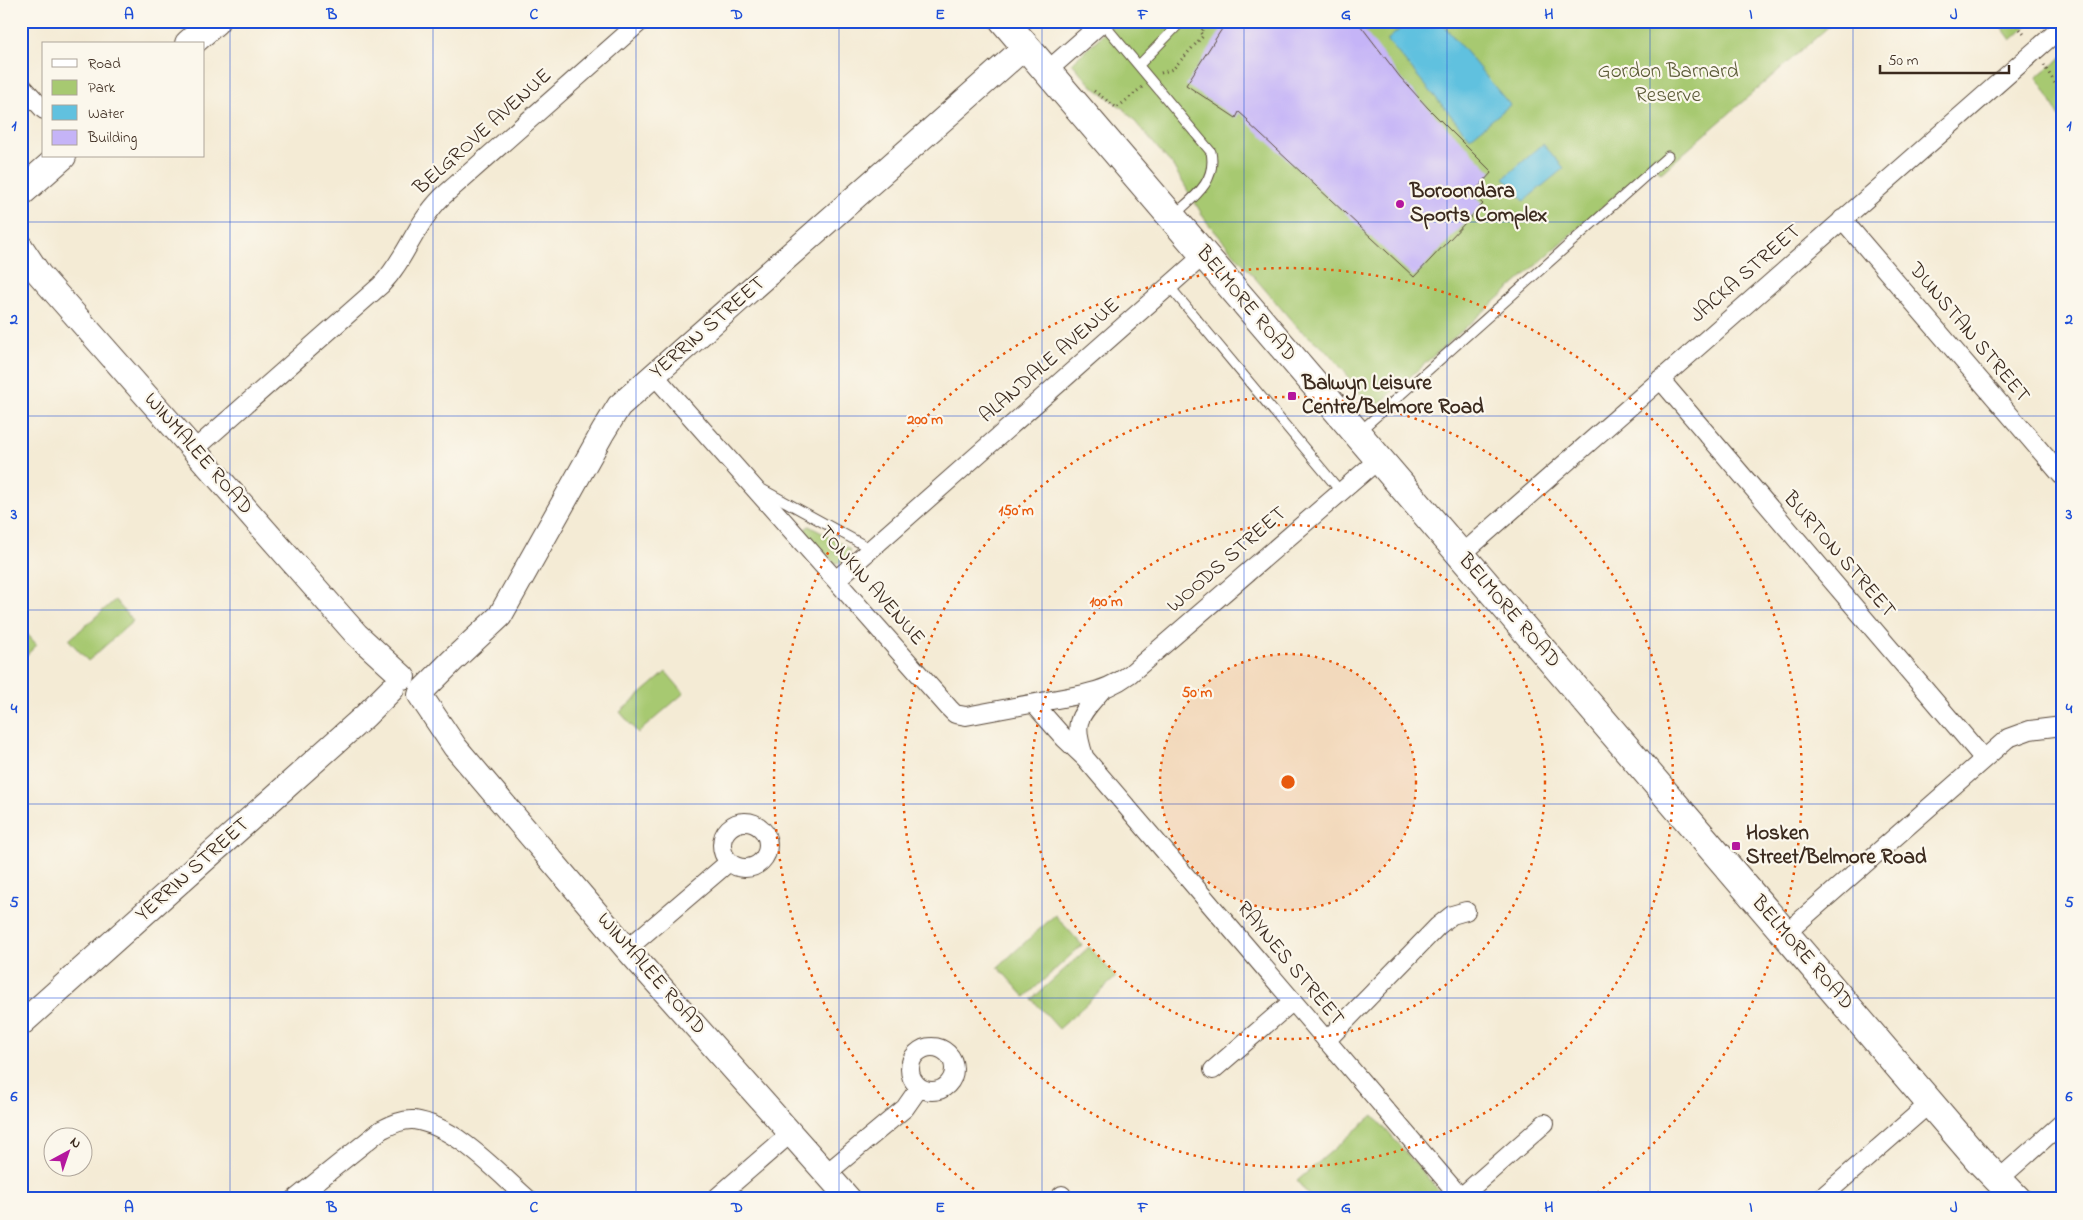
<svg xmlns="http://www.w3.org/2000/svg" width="2083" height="1220" viewBox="0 0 2083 1220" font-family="'Indie Flower',sans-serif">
<rect width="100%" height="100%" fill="#fbf7ec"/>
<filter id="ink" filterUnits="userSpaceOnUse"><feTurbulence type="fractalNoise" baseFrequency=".02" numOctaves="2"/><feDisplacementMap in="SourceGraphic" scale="10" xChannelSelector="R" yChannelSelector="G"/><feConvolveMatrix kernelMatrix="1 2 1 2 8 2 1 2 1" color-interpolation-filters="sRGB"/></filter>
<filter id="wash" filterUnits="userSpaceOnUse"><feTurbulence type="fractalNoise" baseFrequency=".0096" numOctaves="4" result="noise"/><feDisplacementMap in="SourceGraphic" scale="20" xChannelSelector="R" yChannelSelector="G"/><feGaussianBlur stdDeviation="1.12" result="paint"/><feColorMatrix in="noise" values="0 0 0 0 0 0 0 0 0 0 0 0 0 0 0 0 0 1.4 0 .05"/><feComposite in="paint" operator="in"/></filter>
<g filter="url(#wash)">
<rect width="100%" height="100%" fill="#f4ebd5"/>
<!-- green -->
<path fill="#a7c971" stroke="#717a48" d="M 1117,21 L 1835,21 L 1661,173 L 1652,163 L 1371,411 L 1355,384 L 1327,351 L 1298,328 L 1206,221 L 1173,166 L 1125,110 L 1091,85 L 1072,63 Z
M 1997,21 L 2029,21 L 2030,23 L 2011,40 Z
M 2062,57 L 2062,121 L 2037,77 Z
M 809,526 L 844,545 L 850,550 L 849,556 L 840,563 L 834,563 L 806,533 L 805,529 Z
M 115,600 L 133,621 L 88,661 L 69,640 Z
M 21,627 L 37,645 L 21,660 Z
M 666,672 L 684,693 L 638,733 L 620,712 Z
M 1055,915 L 1082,945 L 1025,997 L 998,967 Z
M 1089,947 L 1116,977 L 1059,1029 L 1032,999 Z
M 1373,1115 L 1446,1199 L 1312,1199 L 1297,1181 Z"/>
<!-- water -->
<path fill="#61c1df" stroke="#4e767e" d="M 1410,21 L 1440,21 L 1510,105 L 1470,138 L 1387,40 Z
M 1543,144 L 1564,168 L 1524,201 L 1504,178 Z"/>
<g id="blocks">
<!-- building -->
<path fill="#c5b4f7" d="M 1227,21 L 1265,21 L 1274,27 L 1278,21 L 1357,21 L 1400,77 L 1428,108 L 1492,172 L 1472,194 L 1483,204 L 1414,277 L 1247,122 L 1248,120 L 1239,112 L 1236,118 L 1186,85 Z"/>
</g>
</g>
<g filter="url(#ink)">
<use href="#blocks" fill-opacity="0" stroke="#574739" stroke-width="1"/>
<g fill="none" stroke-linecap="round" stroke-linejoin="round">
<defs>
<path id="lane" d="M 1102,22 L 1211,152 C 1217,182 1194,197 1174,215
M 1139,65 L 1182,21
M 1169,286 L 1341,492
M 1359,432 L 1668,156
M 762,489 L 871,549"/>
<path id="street" d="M 1047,71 L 1104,21
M 21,85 L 44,110
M 1842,219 L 2062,476
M 654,375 L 949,708 L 955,714 L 966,716 L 1084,694 C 1102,690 1115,685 1130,674 L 1379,459
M 1660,379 L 1984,759
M 194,450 L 381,285 C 406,259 415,224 442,197 L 641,21
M 1461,555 L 2062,27
M 836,580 L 1204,255
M 1034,704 L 1065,739 L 1085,758 L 1462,1199
M 1084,756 C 1072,720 1079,717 1102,690
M722 845a23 23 0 1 1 46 0a23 23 0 1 1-46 0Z
M 1785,934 L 2008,738 L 2030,730 L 2062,726
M 627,949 L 729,862
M 1326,1041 L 1438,926 L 1452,915 L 1466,911
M910 1069a22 22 0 1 1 44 0a22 22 0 1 1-44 0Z
M 1213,1070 L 1293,1001
M 827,1173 L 905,1108 L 919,1088
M 1998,1180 L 2062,1123
M 1461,1197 L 1545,1123
M 295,1199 L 381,1130 C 391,1125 402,1119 414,1120 C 456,1126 497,1172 528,1199
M 715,1199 L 791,1133
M 1058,1199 L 1062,1195
M 1820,1199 L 1930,1103"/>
<path id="secondary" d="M 21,247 L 39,274 L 356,634 L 403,677
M 421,692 L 453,660 L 500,616 L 603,432 L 619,406 L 1026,46
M 420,695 L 455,747 L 627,949 L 849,1199
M 21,1024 L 365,716 L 392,689"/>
<path id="primary" d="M 1004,21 L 1978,1159 L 2017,1199
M 189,44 L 215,21
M 21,192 L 62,156"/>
</defs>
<!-- lane casing -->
<use href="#lane" stroke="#574739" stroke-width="11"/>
<!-- street casing -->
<use href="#street" stroke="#574739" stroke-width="20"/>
<!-- secondary casing -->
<use href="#secondary" stroke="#574739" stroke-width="26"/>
<!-- primary casing -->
<use href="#primary" stroke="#574739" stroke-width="30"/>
<!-- path -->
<path stroke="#574739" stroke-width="3" stroke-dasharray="1 4" stroke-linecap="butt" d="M 2014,21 L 2026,37
M 2044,65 L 2062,95
M 1161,73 L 1173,69 L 1203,36 L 1200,32 L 1210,21
M 1094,91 L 1117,108 L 1142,87"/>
<!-- lane -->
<use href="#lane" stroke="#fff" stroke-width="9"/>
<!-- street -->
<use href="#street" stroke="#fff" stroke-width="18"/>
<!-- secondary -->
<use href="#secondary" stroke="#fff" stroke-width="24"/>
<!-- primary -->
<use href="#primary" stroke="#fff" stroke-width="28"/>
</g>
</g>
<!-- grid -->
<path fill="none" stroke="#1d4ed8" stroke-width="1" stroke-opacity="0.55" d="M 230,21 L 230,1199M 433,21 L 433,1199M 636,21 L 636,1199M 839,21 L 839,1199M 1042,21 L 1042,1199M 1244,21 L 1244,1199M 1447,21 L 1447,1199M 1650,21 L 1650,1199M 1853,21 L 1853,1199M 21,222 L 2062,222M 21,416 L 2062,416M 21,610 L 2062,610M 21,804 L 2062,804M 21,998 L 2062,998"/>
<!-- distance rings -->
<circle cx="1288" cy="782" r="128" fill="#e8590c" fill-opacity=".12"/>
<g fill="none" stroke="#e8590c" stroke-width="2.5" stroke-dasharray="2.5 5">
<circle cx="1288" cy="782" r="128"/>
<circle cx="1288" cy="782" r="257"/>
<circle cx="1288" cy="782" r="385"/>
<path d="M986 1198A514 514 0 1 1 1590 1198"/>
</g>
<!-- markers -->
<g fill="#b5179e" stroke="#fbf7ec" stroke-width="2">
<circle cx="1400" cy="204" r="5"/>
<rect x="1287" y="391" width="10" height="10" rx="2.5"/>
<rect x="1731" y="841" width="10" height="10" rx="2.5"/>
</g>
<g text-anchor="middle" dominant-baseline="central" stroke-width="4.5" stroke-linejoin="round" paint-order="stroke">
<!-- park labels -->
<g font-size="21" fill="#5b5a37" stroke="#fbf7ec">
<text x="1668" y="72">Gordon Barnard<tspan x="1668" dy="24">Reserve</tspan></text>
</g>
<!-- street labels -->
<g font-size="21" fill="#3b2a1e" stroke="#fbf7ec">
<text transform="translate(483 132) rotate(-42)">BELGROVE AVENUE</text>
<text transform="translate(1746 274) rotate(-41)">JACKA STREET</text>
<text transform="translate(1246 304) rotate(50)">BELMORE ROAD</text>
<text transform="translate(708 328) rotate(-41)">YERRIN STREET</text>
<text transform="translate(1969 333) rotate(50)">DUNSTAN STREET</text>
<text transform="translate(1050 361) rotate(-41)">ALANDALE AVENUE</text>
<text transform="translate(198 454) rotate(49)">WINMALEE ROAD</text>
<text transform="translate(1839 555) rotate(49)">BURTON STREET</text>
<text transform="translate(1227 560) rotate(-41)">WOODS STREET</text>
<text transform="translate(871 586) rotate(49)">TONKIN AVENUE</text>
<text transform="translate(1509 611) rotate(49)">BELMORE ROAD</text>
<text transform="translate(193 870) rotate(-42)">YERRIN STREET</text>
<text transform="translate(1802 953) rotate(49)">BELMORE ROAD</text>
<text transform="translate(1290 964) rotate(50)">RAYNES STREET</text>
<text transform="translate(651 974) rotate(49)">WINMALEE ROAD</text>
</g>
<!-- poi labels -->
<g font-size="21" font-weight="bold" fill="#3b2a1e" stroke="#fbf7ec" text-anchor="start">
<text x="1410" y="192">Boroondara<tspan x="1410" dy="24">Sports Complex</tspan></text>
<text x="1302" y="384">Balwyn Leisure<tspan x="1302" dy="24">Centre/Belmore Road</tspan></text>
<text x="1746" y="834">Hosken<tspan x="1746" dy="24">Street/Belmore Road</tspan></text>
</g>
</g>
<circle cx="1288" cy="782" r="8" fill="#e8590c" stroke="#fbf7ec" stroke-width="2.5"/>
<g font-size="15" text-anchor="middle" font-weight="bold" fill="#e8590c" stroke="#fbf7ec" stroke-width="4.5" stroke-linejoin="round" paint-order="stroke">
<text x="925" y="424">200 m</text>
<text x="1016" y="515">150 m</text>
<text x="1106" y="606">100 m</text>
<text x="1197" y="697">50 m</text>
</g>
<!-- margin -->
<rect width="2083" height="1220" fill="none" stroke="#fbf7ec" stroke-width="55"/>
<!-- legend -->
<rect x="42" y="42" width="162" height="115" fill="#fbf7ec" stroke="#aea59a"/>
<rect x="52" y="59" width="25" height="8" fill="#ffffff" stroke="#aea59a"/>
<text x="88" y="68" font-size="15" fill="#3b2a1e">Road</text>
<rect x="52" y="80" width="25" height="15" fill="#a7c971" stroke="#aea59a"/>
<text x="88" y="92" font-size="15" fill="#3b2a1e">Park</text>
<rect x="52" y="105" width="25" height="15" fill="#61c1df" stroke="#aea59a"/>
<text x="88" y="118" font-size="15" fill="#3b2a1e">Water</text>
<rect x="52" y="130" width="25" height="15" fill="#c5b4f7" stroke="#aea59a"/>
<text x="88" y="142" font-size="15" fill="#3b2a1e">Building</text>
<!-- north arrow -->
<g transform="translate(68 1152) rotate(40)"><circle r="24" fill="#fbf7ec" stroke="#aea59a"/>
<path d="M0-4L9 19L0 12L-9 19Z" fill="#b5179e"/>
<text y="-8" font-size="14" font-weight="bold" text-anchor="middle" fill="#3b2a1e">N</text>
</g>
<!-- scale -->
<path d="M1880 65v8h129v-8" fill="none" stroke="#3b2a1e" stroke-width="2.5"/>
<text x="1888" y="65" font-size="15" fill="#3b2a1e" stroke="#fbf7ec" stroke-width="4" paint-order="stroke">50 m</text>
<rect x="28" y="28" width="2028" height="1164" fill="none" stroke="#1d4ed8" stroke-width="2"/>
<g font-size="16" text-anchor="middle" font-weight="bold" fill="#1d4ed8">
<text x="129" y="19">A</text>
<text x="332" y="19">B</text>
<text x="534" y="19">C</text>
<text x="737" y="19">D</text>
<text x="940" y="19">E</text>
<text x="1143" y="19">F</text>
<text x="1346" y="19">G</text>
<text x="1549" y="19">H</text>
<text x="1751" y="19">I</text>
<text x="1954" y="19">J</text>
<text x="14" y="130">1</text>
<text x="2069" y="130">1</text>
<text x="14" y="324">2</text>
<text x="2069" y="324">2</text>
<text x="14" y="519">3</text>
<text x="2069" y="519">3</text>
<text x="14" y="713">4</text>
<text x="2069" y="713">4</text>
<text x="14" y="907">5</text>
<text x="2069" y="907">5</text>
<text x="14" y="1101">6</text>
<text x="2069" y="1101">6</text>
<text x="129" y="1212">A</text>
<text x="332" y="1212">B</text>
<text x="534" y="1212">C</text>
<text x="737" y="1212">D</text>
<text x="940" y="1212">E</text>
<text x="1143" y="1212">F</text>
<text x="1346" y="1212">G</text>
<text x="1549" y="1212">H</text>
<text x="1751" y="1212">I</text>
<text x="1954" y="1212">J</text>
</g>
</svg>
